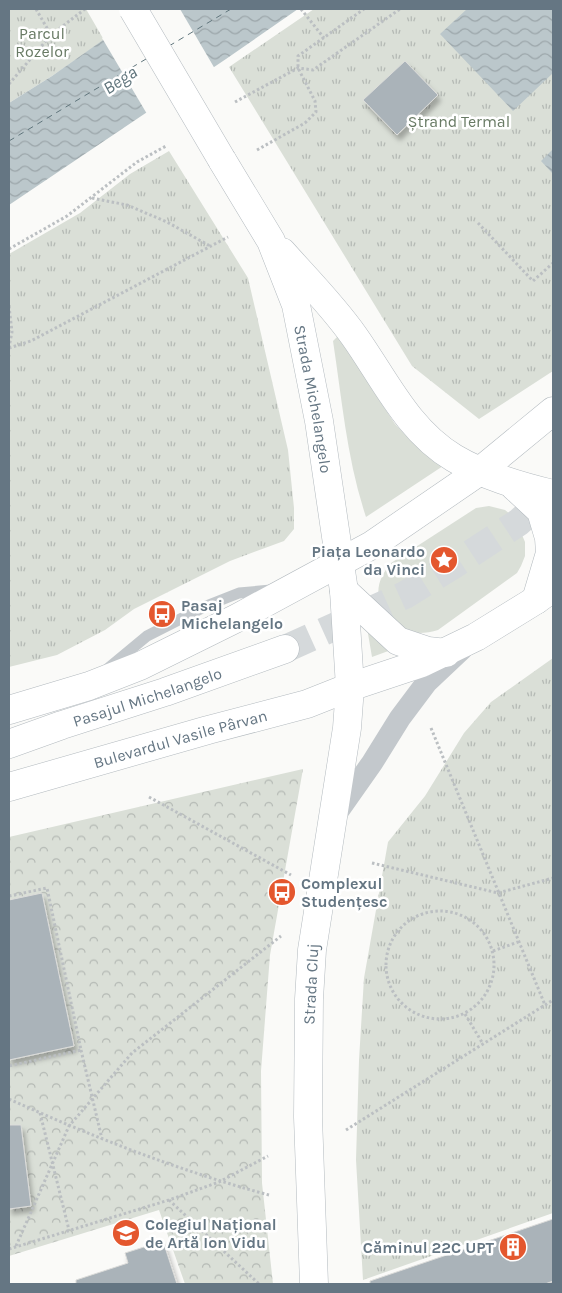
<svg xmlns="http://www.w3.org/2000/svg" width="562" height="1293" viewBox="0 0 562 1293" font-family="Karla,sans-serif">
<defs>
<pattern id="forest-crowns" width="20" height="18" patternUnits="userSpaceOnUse" patternTransform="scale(1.25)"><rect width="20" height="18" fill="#dadfd7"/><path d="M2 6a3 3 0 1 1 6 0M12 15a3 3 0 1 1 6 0" fill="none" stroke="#b4b9b4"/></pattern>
<pattern id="park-tufts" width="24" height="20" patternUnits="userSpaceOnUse" patternTransform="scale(1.25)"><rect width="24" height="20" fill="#dadfd7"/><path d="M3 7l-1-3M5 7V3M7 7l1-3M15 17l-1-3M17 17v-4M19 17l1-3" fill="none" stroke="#b4b9b4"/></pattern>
<pattern id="water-waves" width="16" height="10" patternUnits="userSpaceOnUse" patternTransform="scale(1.25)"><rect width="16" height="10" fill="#bbc7cb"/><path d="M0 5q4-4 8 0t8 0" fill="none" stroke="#9ca6aa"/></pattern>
<filter id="shadow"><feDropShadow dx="3" dy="5.5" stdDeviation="2.5" flood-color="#0004"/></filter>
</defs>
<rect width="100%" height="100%" fill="#fafaf8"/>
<!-- green -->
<path fill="#dadfd7" d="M 337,337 L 340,337 L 346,344 L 370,386 L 395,424 L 414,444 L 443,466 L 366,517 C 347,460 342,400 333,341 Z
M 489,506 L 505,510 L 515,518 L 525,542 L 525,556 L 521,566 L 517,573 L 438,630 C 428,633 414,635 403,630 C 399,628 395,622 392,619 C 373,600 375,582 391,563 L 476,508 Z
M 367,628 L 391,650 L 372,657 Z"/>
<!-- forest -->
<path fill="url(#forest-crowns)" d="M 303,769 L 270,955 L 261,1071 L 262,1183 L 273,1284 L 185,1284 L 159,1210 L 9,1256 L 9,1060 L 74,1046 L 42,894 L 9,900 L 9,837 Z"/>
<!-- park -->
<path fill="url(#park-tufts)" d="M 9,9 L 86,9 L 104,40 L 52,76 L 9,103 Z
M 314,9 L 553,9 L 553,371 L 479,419 L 412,366 L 229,67 Z
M 169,151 L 248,278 L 288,450 L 294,508 L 294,529 L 284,541 L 230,561 L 134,609 L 105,630 L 57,655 L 9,667 L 9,254 L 80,213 L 130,174 Z
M 553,658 L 553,1213 L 363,1280 L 356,1160 L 359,1060 L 364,978 L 388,842 L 425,796 L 464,733 L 491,702 Z"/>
<!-- water -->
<path fill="url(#water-waves)" d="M 147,9 L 298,9 L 226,59 L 9,205 L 9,103 L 52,76 Z
M 467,9 L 553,9 L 553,73 L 513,111 L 440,34 Z
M 553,149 L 553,174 L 541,161 Z"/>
<!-- pier -->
<path fill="#fafaf8" d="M 143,9 L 180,9 L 215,69 L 147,114 L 102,38 Z"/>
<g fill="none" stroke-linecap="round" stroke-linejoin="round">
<!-- ferry -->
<path stroke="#60757c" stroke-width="1" stroke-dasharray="6 5" stroke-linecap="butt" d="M 169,46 L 231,9
M 9,141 L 146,59"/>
</g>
<!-- building -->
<path fill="#aab3b9" stroke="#dcdcda" filter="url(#shadow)" d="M 405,61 L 438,95 L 397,135 L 363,100 Z
M 42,893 L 74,1046 L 9,1060 L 9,900 Z
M 9,1125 L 21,1125 L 31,1206 L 9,1209 Z
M 553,1219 L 553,1281 L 545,1284 L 370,1284 L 370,1281 Z
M 163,1241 L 177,1284 L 76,1284 L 76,1280 L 128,1263 L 125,1253 Z"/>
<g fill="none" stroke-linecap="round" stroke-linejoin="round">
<!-- secondary-tunnel -->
<path stroke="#d5d9db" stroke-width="28" stroke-dasharray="28 14" stroke-linecap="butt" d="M 285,649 L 405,595 L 455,564 L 519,522 L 553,491"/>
<defs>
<g id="secondary">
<path id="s1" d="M 222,160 L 271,241 L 296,305 L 319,421 L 344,591 L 350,687 L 347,728 L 312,950 L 309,999 L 308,1117 L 314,1284"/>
<path d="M 282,252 C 306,279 333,306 354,336 C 384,378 407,430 454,458 C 484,476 519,486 553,494"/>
<path d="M 514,486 L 541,511 L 549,538 L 550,553 L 536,600"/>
<path d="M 344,591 L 398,641 L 428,651 L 446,653"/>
<path d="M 9,710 L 89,686 L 140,666 L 237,618 L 372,545 L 480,471 L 553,411"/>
<path id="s2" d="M 9,744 L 62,725 L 165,692 L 285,649"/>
<path id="s3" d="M 9,787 L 208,730 L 307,704 L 350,687 L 422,663 L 476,637 L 536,600 L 553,588"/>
</g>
</defs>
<!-- secondary casing -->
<use href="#secondary" stroke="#b3babf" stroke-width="29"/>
<!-- path -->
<path stroke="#bbbfc2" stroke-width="3" stroke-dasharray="2.5 2.5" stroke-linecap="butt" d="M 36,9 L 51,35
M 301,9 L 324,38
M 9,84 L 51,35 L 85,9
M 235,102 L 298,68 L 313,70 L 400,9
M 257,150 L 305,123 L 316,112 L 315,101 L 298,68 L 298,56 L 364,9
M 92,198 L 127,205 L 167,222 L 210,246
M 478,223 L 533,281 L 553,263
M 9,249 L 67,216 L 137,162 L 166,146
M 9,306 L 12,332 L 9,347
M 9,348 L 31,341 L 228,237
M 431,728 L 545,1005
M 149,797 L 291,875
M 372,863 L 498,893 L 553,878
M 9,896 L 47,888 L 81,1050 L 9,1066
M386 965a54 54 0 1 1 108 0a54 54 0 1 1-108 0Z
M 493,951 L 518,942
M 465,1014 L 483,1044
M 81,1050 L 102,1139
M 9,1099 C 93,1137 180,1171 269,1195
M 40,1113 L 69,1230
M 346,1130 L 553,1000
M 169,1200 L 259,1284
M 16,1246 L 69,1126 L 132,1053 L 281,936
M 9,1249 L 169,1200 L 219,1182 L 268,1156"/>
<!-- lane -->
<path stroke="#c3c8cc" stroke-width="11" d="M 106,670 L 147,636 L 206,606 L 239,593 L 271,590"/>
<!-- street -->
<path stroke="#c3c8cc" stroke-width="22" d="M 334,817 L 372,763 L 400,718 L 427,682 L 462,649"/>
<!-- secondary -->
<use href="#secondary" stroke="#fff" stroke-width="28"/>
<defs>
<path id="secondary-bridge" d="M 133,9 L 222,160"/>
</defs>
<!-- secondary-bridge casing -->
<use href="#secondary-bridge" stroke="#b3babf" stroke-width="29" stroke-linecap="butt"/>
<!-- secondary-bridge -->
<use href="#secondary-bridge" stroke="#fff" stroke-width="28"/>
</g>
<!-- icons -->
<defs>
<symbol id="sight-disc" viewBox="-11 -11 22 22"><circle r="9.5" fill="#e4572e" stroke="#fff"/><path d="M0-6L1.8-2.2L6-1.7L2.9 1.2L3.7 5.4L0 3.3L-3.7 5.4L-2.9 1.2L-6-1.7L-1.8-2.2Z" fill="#fff"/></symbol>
<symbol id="bus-disc" viewBox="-11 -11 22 22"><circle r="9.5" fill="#e4572e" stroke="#fff"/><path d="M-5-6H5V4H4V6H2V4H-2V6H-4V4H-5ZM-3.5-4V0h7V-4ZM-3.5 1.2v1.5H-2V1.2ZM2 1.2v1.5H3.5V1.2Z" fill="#fff"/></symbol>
<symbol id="school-disc" viewBox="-11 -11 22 22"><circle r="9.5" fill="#e4572e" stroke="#fff"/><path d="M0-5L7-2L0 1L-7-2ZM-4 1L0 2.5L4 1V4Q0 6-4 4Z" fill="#fff"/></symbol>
<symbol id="building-disc" viewBox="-11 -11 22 22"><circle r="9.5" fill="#e4572e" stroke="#fff"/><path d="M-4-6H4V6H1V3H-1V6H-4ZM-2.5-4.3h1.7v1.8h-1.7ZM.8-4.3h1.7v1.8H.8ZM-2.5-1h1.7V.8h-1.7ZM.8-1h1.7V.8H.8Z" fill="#fff"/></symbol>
</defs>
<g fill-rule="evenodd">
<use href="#sight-disc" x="428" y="544" width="32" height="32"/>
<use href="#bus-disc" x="146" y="598" width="32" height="32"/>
<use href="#bus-disc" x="266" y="876" width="32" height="32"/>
<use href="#school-disc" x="110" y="1217" width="32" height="32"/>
<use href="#building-disc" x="497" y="1231" width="32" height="32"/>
</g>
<g text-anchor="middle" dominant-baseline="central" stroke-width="5" stroke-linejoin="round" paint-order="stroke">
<!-- park labels -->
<g font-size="16" fill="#687a64" stroke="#fff">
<text x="42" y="33">Parcul<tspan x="42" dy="18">Rozelor</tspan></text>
<text x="459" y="121">Ștrand Termal</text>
</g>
<!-- street labels -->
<g font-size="16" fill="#657683" stroke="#fff">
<text stroke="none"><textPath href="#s1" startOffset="259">Strada Michelangelo</textPath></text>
<text stroke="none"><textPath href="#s2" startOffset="146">Pasajul Michelangelo</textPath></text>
<text stroke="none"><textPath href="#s3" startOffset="178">Bulevardul Vasile Pârvan</textPath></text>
<text transform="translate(311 984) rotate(-87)">Strada Cluj</text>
</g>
<!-- poi labels -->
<g font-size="16" font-weight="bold" fill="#657683" stroke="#fff" text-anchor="start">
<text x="425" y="551" text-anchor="end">Piața Leonardo<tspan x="425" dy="18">da Vinci</tspan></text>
<text x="181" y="605">Pasaj<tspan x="181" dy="18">Michelangelo</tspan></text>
<text x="301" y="883">Complexul<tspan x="301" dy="18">Studențesc</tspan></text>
<text x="145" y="1224">Colegiul Național<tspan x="145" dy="18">de Artă Ion Vidu</tspan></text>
<text x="494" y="1247" text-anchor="end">Căminul 22C UPT</text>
</g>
<!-- water labels -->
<g font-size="18" font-style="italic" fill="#60757c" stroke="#fff">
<text transform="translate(120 80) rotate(-33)">Bega</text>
</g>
</g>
<!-- border -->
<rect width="562" height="1293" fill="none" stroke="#657683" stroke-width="20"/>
</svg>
